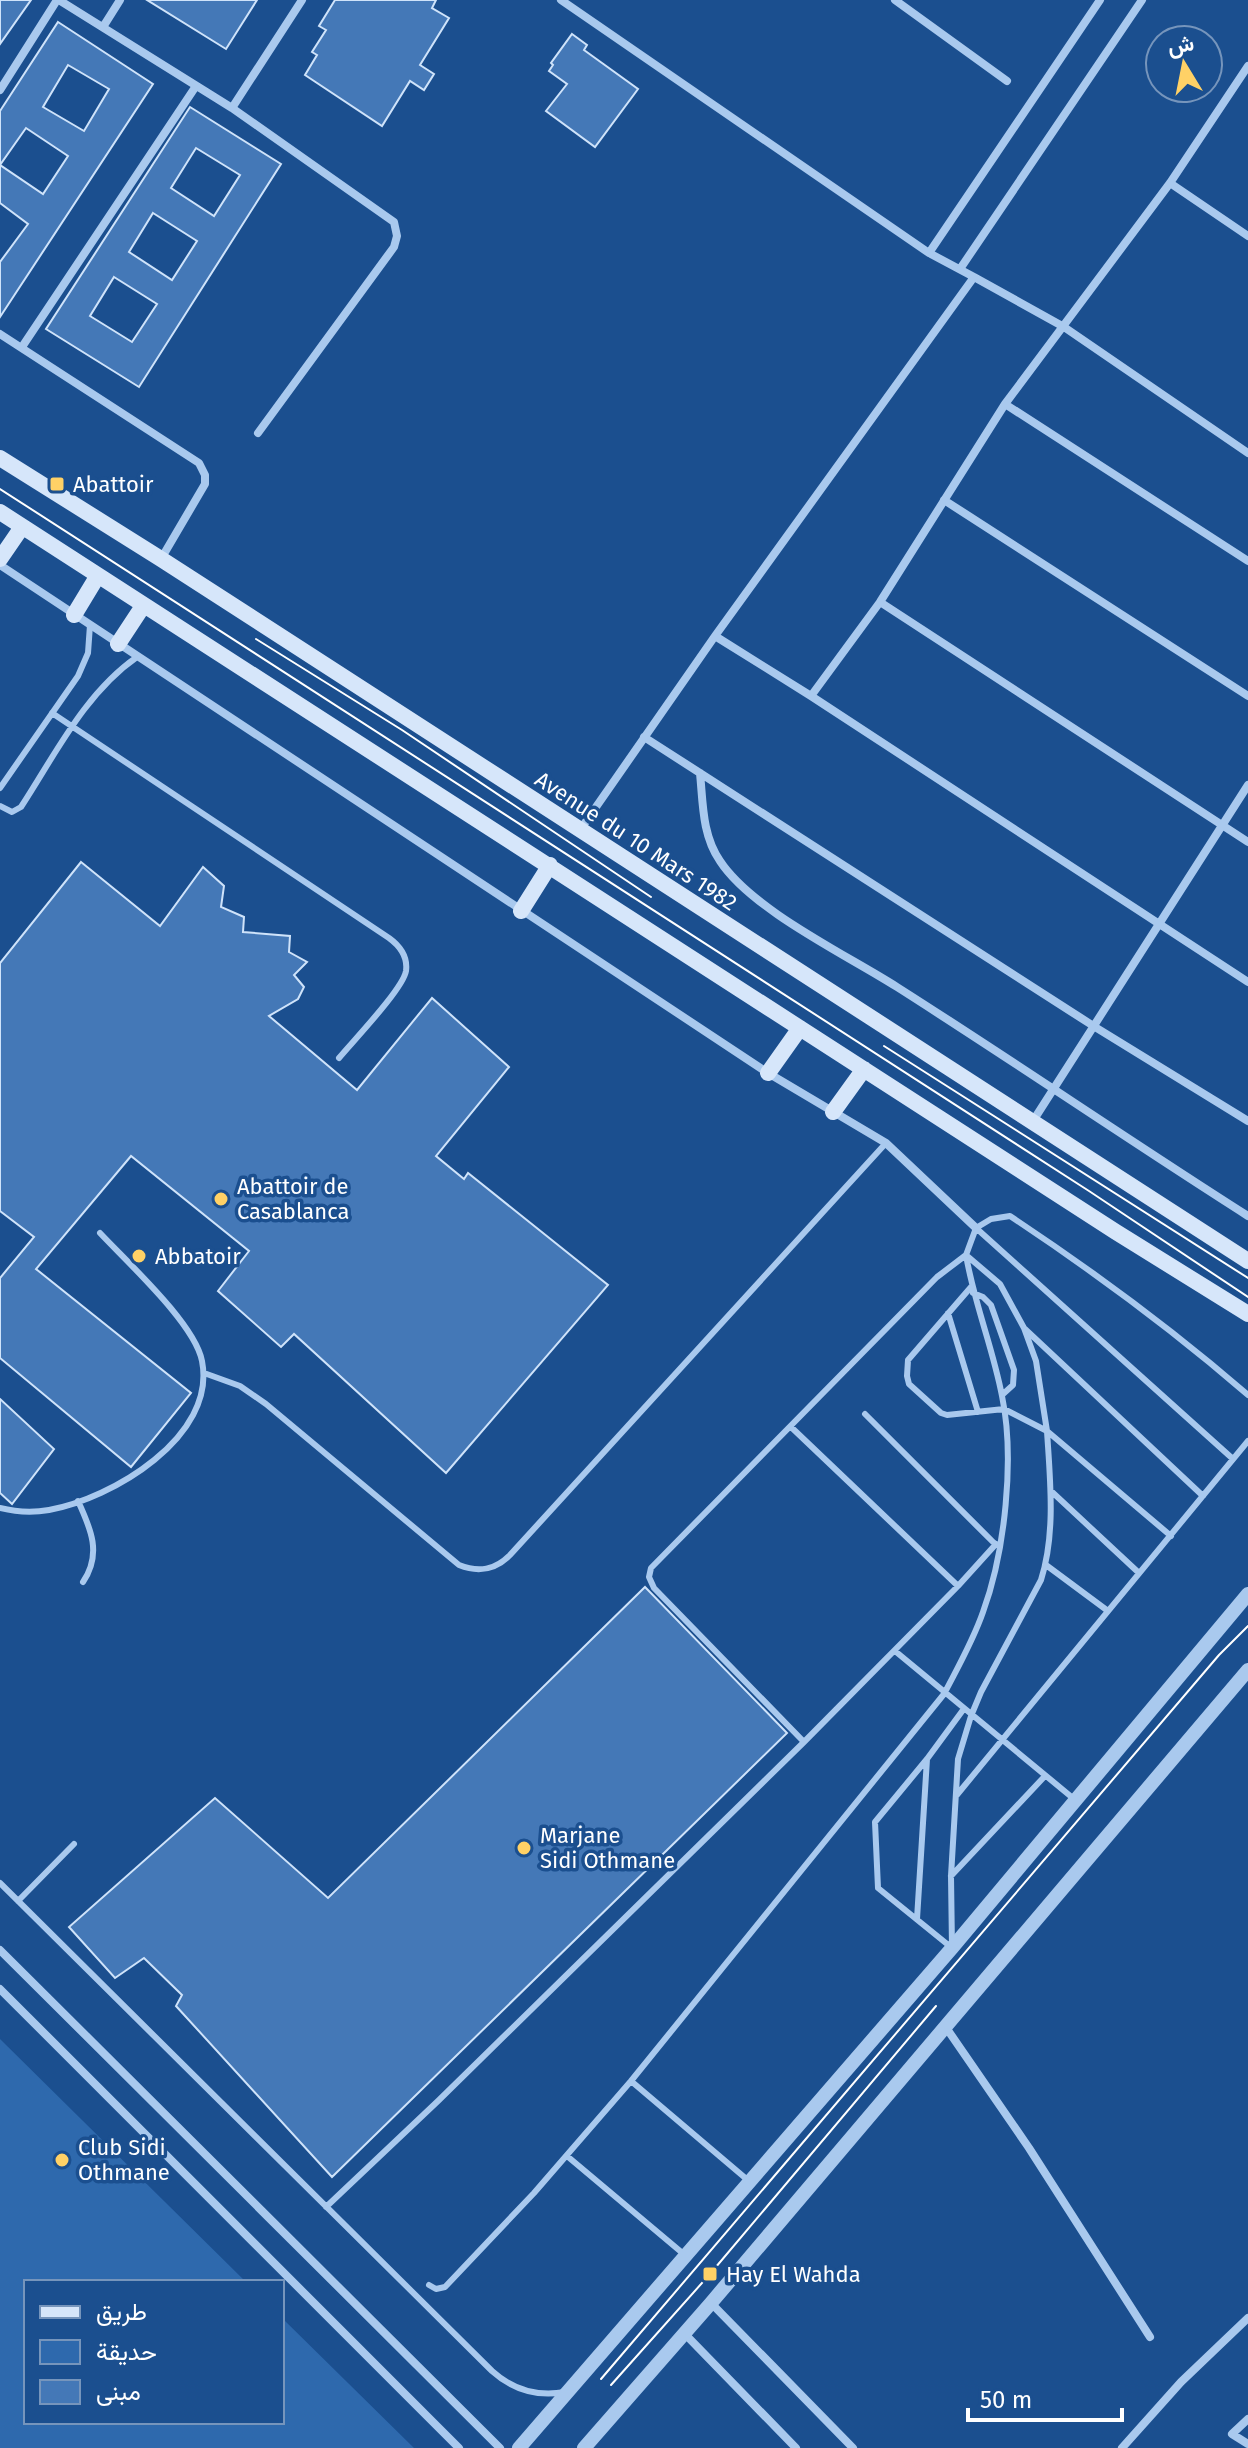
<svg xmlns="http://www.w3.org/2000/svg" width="1248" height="2448" viewBox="0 0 1248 2448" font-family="'Fira Sans',Vazirmatn,sans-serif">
<rect width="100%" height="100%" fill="#1b4f8f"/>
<!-- green -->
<path fill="#2e69ad" d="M 0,2039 L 246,2282 L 26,2282 L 26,2422 L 282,2422 L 282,2318 L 414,2448 L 0,2448 Z"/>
<!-- building -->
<path fill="#4478b7" stroke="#cfe3fa" stroke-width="2" fill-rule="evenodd" d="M 0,0 L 31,0 L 0,44 Z
M 147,0 L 257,0 L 226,49 Z
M 335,0 L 436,0 L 432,8 L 449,18 L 420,65 L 434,74 L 424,90 L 410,81 L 382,126 L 305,75 L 317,55 L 312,52 L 326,30 L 319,26 Z
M 58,22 L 153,84 L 0,317 L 0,262 L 28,224 L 0,203 L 0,165 L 43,194 L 68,156 L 26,128 L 0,165 L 0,111 ZM 68,65 L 109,89 L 84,131 L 43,107 Z
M 572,34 L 587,45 L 584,50 L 638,89 L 595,147 L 546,111 L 567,84 L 549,71 L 553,65 L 551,63 Z
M 190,107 L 281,164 L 139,387 L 46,329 ZM 196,148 L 240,175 L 214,216 L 171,188 ZM 153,213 L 197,241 L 172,280 L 129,252 ZM 114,277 L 157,304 L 132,342 L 90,316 Z
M 81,862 L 160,926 L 203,867 L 224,886 L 221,907 L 244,917 L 243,932 L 290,936 L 289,952 L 307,962 L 294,975 L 304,987 L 298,999 L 269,1016 L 357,1090 L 432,998 L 509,1067 L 436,1156 L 464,1179 L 468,1173 L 608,1285 L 446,1473 L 294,1334 L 281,1347 L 218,1291 L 249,1251 L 131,1156 L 36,1269 L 191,1393 L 131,1467 L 0,1358 L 0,1278 L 34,1237 L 0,1211 L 0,963 Z
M 0,1399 L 54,1449 L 12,1504 L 0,1493 Z
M 645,1587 L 787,1733 L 332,2177 L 176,2006 L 182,1995 L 144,1958 L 115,1978 L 69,1927 L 215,1798 L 328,1898 Z"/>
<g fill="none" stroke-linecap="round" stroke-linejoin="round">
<!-- service -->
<path stroke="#a9c9ee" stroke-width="6" d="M 52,713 L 389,938 C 400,946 408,956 406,971 C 403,989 353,1041 339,1058
M 0,788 L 78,676 L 88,653 L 90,625
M 0,806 L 12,812 L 21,807 C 55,755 85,693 137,657
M 966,1255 L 1000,1284 L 1024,1328 L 1036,1361 L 1047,1431 L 1171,1536
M 973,1293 L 983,1297 L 991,1305 L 1014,1370 L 1013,1385 L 1002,1395
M 948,1313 L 978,1412
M 1025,1329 L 1203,1496
M 204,1373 L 240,1386 L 266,1404 L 459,1565 C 479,1573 495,1570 510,1555 L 886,1143
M 865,1414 L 996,1545
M 791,1427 L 958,1586
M 1233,1459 L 976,1228 L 991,1219 L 1010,1216 C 1093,1271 1173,1330 1248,1395
M 1051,1491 L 1139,1573
M 78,1501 C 91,1529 102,1554 83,1582
M 0,1508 C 16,1512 32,1513 49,1510 C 111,1499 217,1437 202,1361 C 195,1324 128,1263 100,1233
M 1046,1565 L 1108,1611
M 895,1651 L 1074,1799
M 963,1710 L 927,1759 L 875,1822 L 878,1888 L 952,1948 L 951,1876 L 958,1759 L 971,1716 L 981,1692 L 1041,1580 C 1056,1533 1050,1479 1047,1431 L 1004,1409 L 947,1415 L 941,1413 L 909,1384 L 907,1376 L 908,1360 L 971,1287
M 804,1742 L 654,1588 L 649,1577 L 651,1568 L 937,1277 L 966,1255 L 976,1228
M 956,1796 L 1248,1441
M 951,1876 L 1045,1776
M 0,1883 L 492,2371 C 513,2390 537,2397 565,2392
M 18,1901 L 74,1844
M 917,1919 L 927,1759
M 631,2081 L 750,2182
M 567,2156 L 686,2256
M 326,2207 L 438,2101 L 804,1742 L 958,1586 L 996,1544
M 429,2285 L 436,2289 L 445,2287 L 534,2193 L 631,2081 L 944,1694 C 958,1667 973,1641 983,1612 C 1005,1552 1015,1458 1002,1396 C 993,1348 974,1303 966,1255"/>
<!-- minor -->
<path stroke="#a9c9ee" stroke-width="8" d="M 59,0 L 232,108 L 394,222 L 397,236 L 394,247 L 258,433
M 561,0 L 929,253 L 974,277 L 715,636 L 580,830
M 895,0 L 1007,81
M 103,27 L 120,0
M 0,90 L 57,0
M 232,108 L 302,0
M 1170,183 L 1248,236
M 929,253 L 1100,0
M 960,269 L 1142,0
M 974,277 L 1064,327 L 1248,453
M 0,334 L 199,463 L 205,475 L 205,484 L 161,559
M 22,347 L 196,86
M 1005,404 L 1248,561
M 944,500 L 1248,696
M 0,565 L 768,1073 L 886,1143 L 976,1228
M 880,602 L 1248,842
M 715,636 L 811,696 L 1248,982
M 811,696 L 880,602 L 1005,404 L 1170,183 L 1248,66
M 644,737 L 1095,1027 L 1248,1121
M 700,773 C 703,803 702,835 720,861 C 752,910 847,955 897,987 C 1015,1062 1130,1141 1248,1216
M 1033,1121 L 1248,785
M 0,1950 L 500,2448
M 0,1989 L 459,2448
M 945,2026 L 1029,2148 L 1150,2337
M 711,2303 L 853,2448
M 683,2332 L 796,2448
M 1248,2419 L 1232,2434 L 1248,2444
M 1122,2448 L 1181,2382 L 1248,2318"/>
<!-- tertiary -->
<path stroke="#a9c9ee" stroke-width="14" d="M 519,2448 L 952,1948 L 1248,1594
M 584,2448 L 711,2303 L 1248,1670"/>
<!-- secondary -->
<path stroke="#d6e6fa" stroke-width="16" d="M 0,458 L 161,559 L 1248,1261
M 0,512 L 1116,1232 L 1248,1314
M 0,559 L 22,527
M 74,615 L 97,577
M 118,644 L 143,606
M 521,911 L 550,865
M 768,1073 L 800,1028
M 833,1112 L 864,1069"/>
<!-- tram -->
<path stroke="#fff" stroke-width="2" d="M 0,489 L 1089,1191 L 1248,1297
M 256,639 L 402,730 L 651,897
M 884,1046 L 1248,1278
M 601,2379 L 1219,1655 L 1248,1626
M 611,2385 L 710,2274 L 936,2006"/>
</g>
<!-- markers -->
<g fill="#ffd166" stroke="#1b4f8f" stroke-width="3">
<rect x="49" y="476" width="16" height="16" rx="4"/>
<circle cx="221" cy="1199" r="8"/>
<circle cx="139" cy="1256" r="8"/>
<circle cx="524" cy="1848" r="8"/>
<circle cx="62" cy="2160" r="8"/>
<rect x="702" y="2266" width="16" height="16" rx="4"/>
</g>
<g text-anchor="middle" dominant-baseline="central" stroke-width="7" stroke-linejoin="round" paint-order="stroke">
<!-- poi labels -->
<g font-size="22" fill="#fff" stroke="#1b4f8f" text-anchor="start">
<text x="73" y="484">Abattoir</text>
<text x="237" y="1186">Abattoir de<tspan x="237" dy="25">Casablanca</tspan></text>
<text x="155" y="1256">Abbatoir</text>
<text x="540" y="1835">Marjane<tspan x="540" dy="25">Sidi Othmane</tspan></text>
<text x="78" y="2147">Club Sidi<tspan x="78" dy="25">Othmane</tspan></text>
<text x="726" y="2274">Hay El Wahda</text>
</g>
<!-- street labels -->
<g font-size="22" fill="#fff" stroke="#1b4f8f">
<text transform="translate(636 841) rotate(33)">Avenue du 10 Mars 1982</text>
</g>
</g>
<!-- legend -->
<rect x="24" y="2280" width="260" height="144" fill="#1b4f8f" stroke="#7695bc" stroke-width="2"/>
<rect x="40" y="2306" width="40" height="12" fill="#d6e6fa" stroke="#7695bc" stroke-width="2"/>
<text x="96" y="2320" font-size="24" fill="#ffffff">طريق</text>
<rect x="40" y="2340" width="40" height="24" fill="#2e69ad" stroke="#7695bc" stroke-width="2"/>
<text x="96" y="2360" font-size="24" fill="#ffffff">حديقة</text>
<rect x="40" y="2380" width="40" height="24" fill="#4478b7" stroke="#7695bc" stroke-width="2"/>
<text x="96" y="2400" font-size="24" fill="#ffffff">مبنى</text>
<!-- north arrow -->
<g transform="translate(1184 64) rotate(350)"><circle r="38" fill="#1b4f8f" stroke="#7695bc" stroke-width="2"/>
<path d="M0-6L14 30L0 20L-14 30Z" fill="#ffd166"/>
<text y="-12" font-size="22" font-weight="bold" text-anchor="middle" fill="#ffffff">ش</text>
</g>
<!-- scale -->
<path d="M968 2408v12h154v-12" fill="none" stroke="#ffffff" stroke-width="4"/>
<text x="980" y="2408" font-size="24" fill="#ffffff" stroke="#1b4f8f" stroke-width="6" paint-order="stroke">50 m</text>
</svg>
